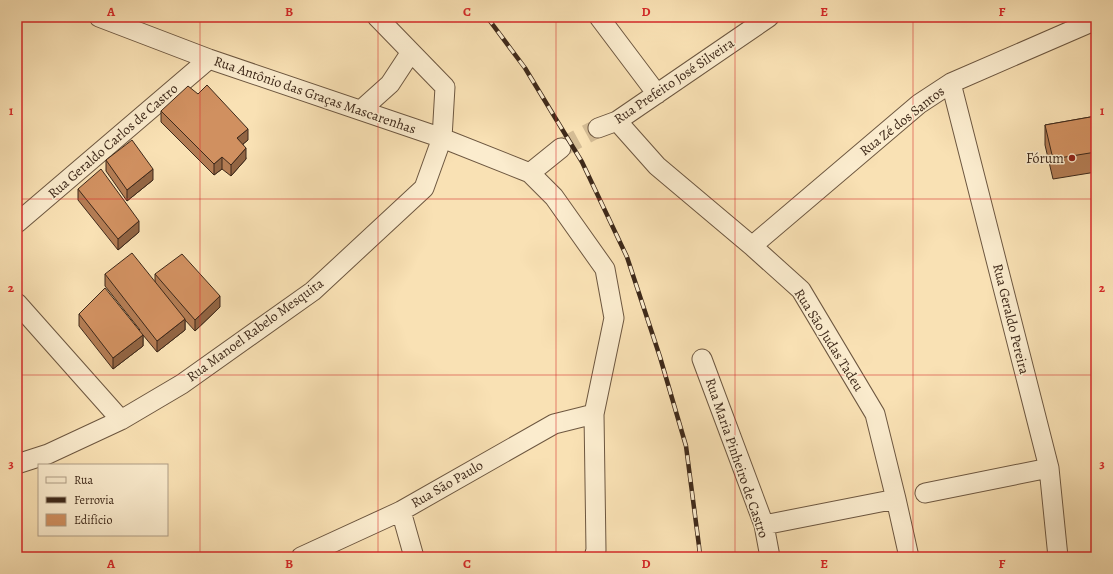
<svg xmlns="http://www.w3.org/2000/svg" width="1113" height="574" viewBox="0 0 1113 574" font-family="Alegreya,serif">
<rect width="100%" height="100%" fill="#f9e1b4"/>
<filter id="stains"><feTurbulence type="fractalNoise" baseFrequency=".005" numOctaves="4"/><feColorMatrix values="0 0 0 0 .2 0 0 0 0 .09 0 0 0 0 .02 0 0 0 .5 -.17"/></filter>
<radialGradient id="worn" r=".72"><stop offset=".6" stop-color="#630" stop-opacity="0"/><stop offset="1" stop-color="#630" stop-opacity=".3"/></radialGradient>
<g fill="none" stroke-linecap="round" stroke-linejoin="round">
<!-- street-tunnel -->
<path stroke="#d4bc95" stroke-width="19" stroke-dasharray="19 10" stroke-linecap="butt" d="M 561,148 L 598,128"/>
<defs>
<path id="street" d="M 99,17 L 209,59 L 442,138 L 530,173 L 554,197 L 605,269 L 614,318 L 594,414 L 596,550 L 594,557
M 599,17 L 657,94
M 951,83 L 1049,468 L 1058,557
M 361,110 L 390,84 L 411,52
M 617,121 L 657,166 L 752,246 L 801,290 L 875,414 L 896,499 L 909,557
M 598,128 L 617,121 L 769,17
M 530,173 L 561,148
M 17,223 L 209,59
M 752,246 L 919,104 L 951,83 L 1096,20
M 17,303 L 121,420
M 702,359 L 764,525 L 770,557
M 17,464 L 48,454 L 121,420 L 182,384 L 313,291 L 424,188 L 442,138 L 445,87 L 377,17
M 925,493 L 1049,468
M 401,511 L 414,557
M 764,525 L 896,499
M 301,557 L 401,511 L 554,424 L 594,414"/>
</defs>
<!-- street casing -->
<use href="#street" stroke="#6d5740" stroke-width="21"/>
<!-- street -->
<use href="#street" stroke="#fbecce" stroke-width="19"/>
<defs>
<path id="rail" d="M 487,17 L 525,68 L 582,162 L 627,257 L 660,357 L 686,446 L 699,546 L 700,557"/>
</defs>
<!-- rail casing -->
<use href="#rail" stroke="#3e291a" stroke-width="4.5"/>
<!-- rail -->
<use href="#rail" stroke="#fbecce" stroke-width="3" stroke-dasharray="9" stroke-linecap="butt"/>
</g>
<!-- wall -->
<path fill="#b37c53" stroke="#3e291a" d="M 161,111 L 248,140 L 243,144 L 246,159 L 231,176 L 222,169 L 214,175 L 161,122 Z
M 1096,116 L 1096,172 L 1053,179 L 1045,145 L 1045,125 Z
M 106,160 L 153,180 L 127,201 L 106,171 Z
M 78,189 L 139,232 L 118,250 L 78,200 Z
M 105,274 L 155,282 L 155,274 L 220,307 L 195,331 L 185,320 L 185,330 L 157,352 L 143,335 L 143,346 L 113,369 L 79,326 L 79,314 L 140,330 L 105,286 Z"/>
<!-- shaded-wall -->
<path fill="#926543" stroke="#3e291a" d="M 248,129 L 248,140 L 237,149 L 237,138 Z
M 246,148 L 246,159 L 231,176 L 231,165 Z
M 222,157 L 222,169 L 214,175 L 214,164 Z
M 153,169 L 153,180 L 127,201 L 127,190 Z
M 139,221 L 139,232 L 118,250 L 118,239 Z
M 220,296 L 220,307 L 195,331 L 195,320 Z
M 185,319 L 185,330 L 157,352 L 157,341 Z
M 143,335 L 143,346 L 113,369 L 113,358 Z"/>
<!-- building -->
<path fill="#d09060" stroke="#3e291a" d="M 207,85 L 248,129 L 237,138 L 246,148 L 231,165 L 222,157 L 214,164 L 161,111 L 188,86 L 198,94 Z
M 1096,116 L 1096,152 L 1053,159 L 1045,125 Z
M 132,140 L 153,169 L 127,190 L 106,160 Z
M 101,169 L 139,221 L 118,239 L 78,189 Z
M 132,253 L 185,319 L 157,341 L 105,274 Z
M 182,254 L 220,296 L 195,320 L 155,274 Z
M 105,288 L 143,335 L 113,358 L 79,314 Z"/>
<!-- grid -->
<path fill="none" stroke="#d62828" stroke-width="1" stroke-opacity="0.55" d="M 200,17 L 200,557M 378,17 L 378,557M 556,17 L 556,557M 735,17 L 735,557M 913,17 L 913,557M 17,199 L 1096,199M 17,375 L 1096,375"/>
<!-- markers -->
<circle fill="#8f2418" stroke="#fbecce" stroke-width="1.5" cx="1072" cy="158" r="4"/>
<g text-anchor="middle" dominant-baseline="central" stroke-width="3" stroke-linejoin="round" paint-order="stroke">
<!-- street labels -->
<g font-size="14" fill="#3e291a" stroke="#fbecce">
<text transform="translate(674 81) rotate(-34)">Rua Prefeito José Silveira</text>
<text transform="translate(315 95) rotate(19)">Rua Antônio das Graças Mascarenhas</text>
<text transform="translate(902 121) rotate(-38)">Rua Zé dos Santos</text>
<text transform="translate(113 141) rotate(-41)">Rua Geraldo Carlos de Castro</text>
<text transform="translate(1011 319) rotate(76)">Rua Geraldo Pereira</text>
<text transform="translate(255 330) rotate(-36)">Rua Manoel Rabelo Mesquita</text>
<text transform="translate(829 340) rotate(58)">Rua São Judas Tadeu</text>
<text transform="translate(737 458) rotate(71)">Rua Maria Pinheiro de Castro</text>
<text transform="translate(447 484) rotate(-30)">Rua São Paulo</text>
</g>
<!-- poi labels -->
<g font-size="14" fill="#3e291a" stroke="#fbecce" text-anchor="end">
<text x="1064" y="158">Fórum</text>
</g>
</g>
<!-- margin -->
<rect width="1113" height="574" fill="none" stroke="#f9e1b4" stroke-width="44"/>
<!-- legend -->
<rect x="38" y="464" width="130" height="72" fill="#fbecce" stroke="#af9e86"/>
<rect x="46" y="477" width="20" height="6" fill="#fbecce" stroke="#af9e86"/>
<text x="74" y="484" font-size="12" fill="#3e291a">Rua</text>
<rect x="46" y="497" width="20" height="6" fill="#3e291a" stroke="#af9e86"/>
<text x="74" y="504" font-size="12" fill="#3e291a">Ferrovia</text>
<rect x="46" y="514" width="20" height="12" fill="#d09060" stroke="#af9e86"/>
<text x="74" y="524" font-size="12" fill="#3e291a">Edifício</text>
<rect x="22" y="22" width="1069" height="530" fill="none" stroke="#d62828" stroke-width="1.5"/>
<g font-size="13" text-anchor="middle" font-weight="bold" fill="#d62828">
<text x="111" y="16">A</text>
<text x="289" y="16">B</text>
<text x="467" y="16">C</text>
<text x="646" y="16">D</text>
<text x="824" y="16">E</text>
<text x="1002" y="16">F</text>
<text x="11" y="115">1</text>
<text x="1102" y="115">1</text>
<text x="11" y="292">2</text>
<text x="1102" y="292">2</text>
<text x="11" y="468">3</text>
<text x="1102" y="468">3</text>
<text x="111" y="568">A</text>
<text x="289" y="568">B</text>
<text x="467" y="568">C</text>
<text x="646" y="568">D</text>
<text x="824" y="568">E</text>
<text x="1002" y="568">F</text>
</g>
<rect width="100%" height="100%" filter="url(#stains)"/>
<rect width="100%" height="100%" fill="url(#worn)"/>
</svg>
